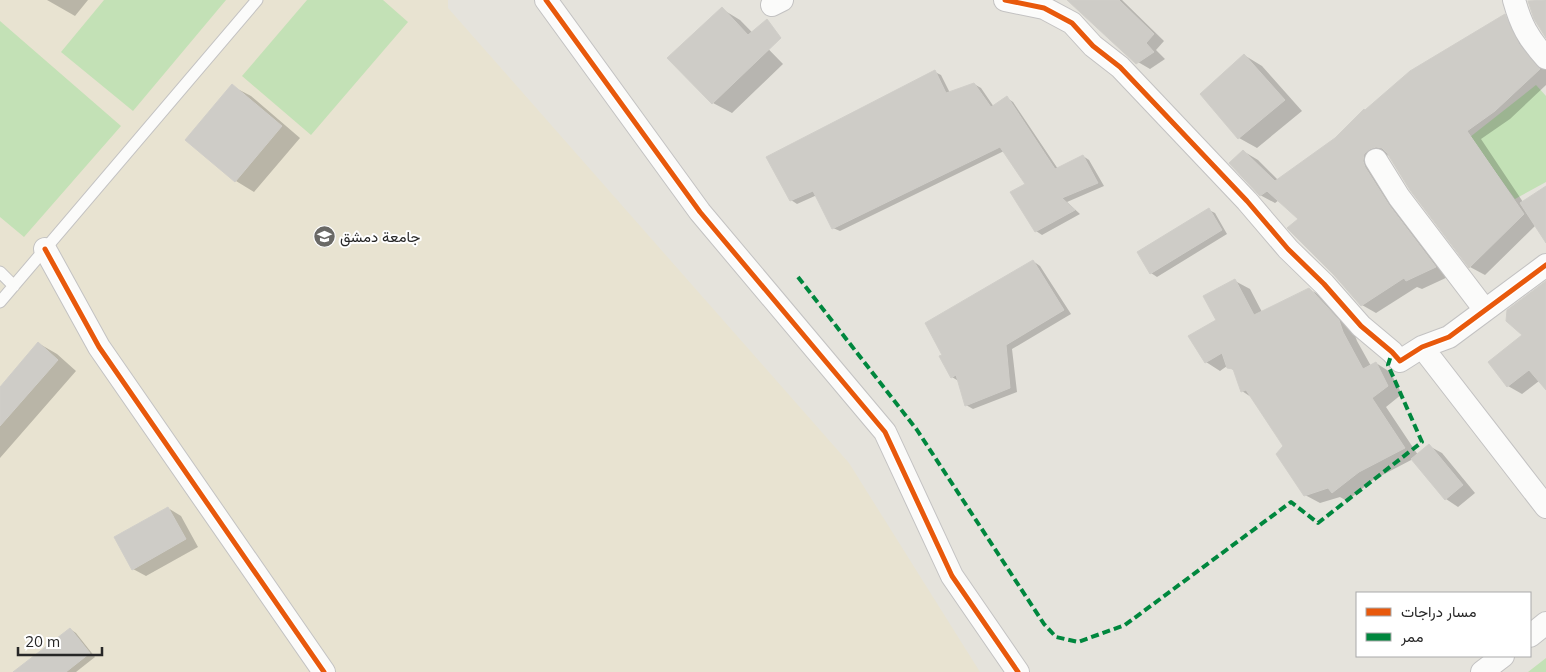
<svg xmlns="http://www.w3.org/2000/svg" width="1546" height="672" viewBox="0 0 1546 672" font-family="Mulish,Vazirmatn,sans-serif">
<rect width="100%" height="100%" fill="#e5e3dc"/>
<!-- education -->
<path fill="#e8e3d1" d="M 0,0 L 448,0 L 448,8 L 849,463 L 980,672 L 0,672 Z"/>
<!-- green -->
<path fill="#c3e1b6" d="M 104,0 L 226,0 L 133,111 L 61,52 Z
M 307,0 L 383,0 L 408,22 L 311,135 L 242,76 Z
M 0,21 L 121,126 L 24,237 L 0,217 Z
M 1536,85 L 1546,96 L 1546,182 L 1515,199 L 1470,137 Z
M 1546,658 L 1546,672 L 1528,672 Z"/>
<!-- shadow -->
<path fill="#0003" d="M 47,0 L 88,0 L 75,16 Z
M 1069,0 L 1122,0 L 1164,41 L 1156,50 L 1165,59 L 1150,69 L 1138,62 Z
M 722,9 L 740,20 L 783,64 L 732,113 L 713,103 Z
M 1507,22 L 1521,30 L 1533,55 L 1546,69 L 1546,85 L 1510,119 L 1481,139 L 1523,202 L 1546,187 L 1546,241 L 1536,225 L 1485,275 L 1470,267 L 1411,189 L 1390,155 L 1384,156 L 1450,276 L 1422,289 L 1417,287 L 1376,313 L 1362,305 L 1300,220 L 1279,200 L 1275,203 L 1260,195 L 1243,151 L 1258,160 L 1278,180 Z
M 1244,55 L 1262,66 L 1302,111 L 1257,148 L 1239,138 Z
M 935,72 L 941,75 L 950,93 L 974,84 L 981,88 L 994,107 L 1007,98 L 1013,102 L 1058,169 L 1083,156 L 1089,160 L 1104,186 L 1067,202 L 1080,214 L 1042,235 L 1036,231 L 1027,184 L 1004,151 L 840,231 L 833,228 L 817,195 L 797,204 L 791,200 Z
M 232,86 L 251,96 L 300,138 L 254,192 L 236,181 L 187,140 Z
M 1209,210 L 1215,213 L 1227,234 L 1157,277 L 1151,273 Z
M 1033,261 L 1040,266 L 1071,314 L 1012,349 L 1017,392 L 973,409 L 966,405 L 960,382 L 952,377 Z
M 1235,281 L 1250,289 L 1262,312 L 1309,289 L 1324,298 L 1353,330 L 1357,341 L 1371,366 L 1376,363 L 1390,372 L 1402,394 L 1386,407 L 1418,455 L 1429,446 L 1442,453 L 1475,493 L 1458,507 L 1446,499 L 1413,459 L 1373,480 L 1347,501 L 1340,497 L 1320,503 L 1305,495 L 1284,446 L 1251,397 L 1242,391 L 1235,371 L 1227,366 L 1220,371 L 1206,362 L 1217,321 Z
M 1546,283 L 1546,389 L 1539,381 L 1522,394 L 1508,386 L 1523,335 Z
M 38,343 L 57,354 L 76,371 L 0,458 L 0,389 Z
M 168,508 L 181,516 L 198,547 L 146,576 L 133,569 Z
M 70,629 L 76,633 L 95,657 L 76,672 L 15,672 Z"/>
<!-- building -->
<path fill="#ceccc7" stroke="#d0cec9" d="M 1067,0 L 1119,0 L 1154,34 L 1146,43 L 1154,52 L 1136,64 Z
M 1546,0 L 1546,38 L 1534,19 L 1528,1 Z
M 722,7 L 748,35 L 767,19 L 781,38 L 712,104 L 667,58 Z
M 1505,14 L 1519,44 L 1540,69 L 1495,111 L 1467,131 L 1524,214 L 1469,268 L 1410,190 L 1387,153 L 1382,148 L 1376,147 L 1370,149 L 1364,154 L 1363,161 L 1365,167 L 1389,205 L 1436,267 L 1406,281 L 1404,278 L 1361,306 L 1334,275 L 1287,228 L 1298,219 L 1267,191 L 1260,196 L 1229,163 L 1243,150 L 1275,181 L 1335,138 L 1364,109 L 1365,110 L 1410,71 Z
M 1244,54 L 1285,100 L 1238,139 L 1200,94 Z
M 935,70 L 946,93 L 974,83 L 991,107 L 1007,96 L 1055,169 L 1083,155 L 1098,183 L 1062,198 L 1075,210 L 1035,232 L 1010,192 L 1025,184 L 1000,147 L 832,229 L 813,191 L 790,201 L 766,157 Z
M 232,84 L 282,126 L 235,182 L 185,140 Z
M 1546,186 L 1546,243 L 1520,203 Z
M 1209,208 L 1222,230 L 1150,274 L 1137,252 Z
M 1033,260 L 1064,310 L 1006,345 L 1010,388 L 965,406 L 956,375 L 951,378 L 939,356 L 942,355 L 925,323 Z
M 1235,279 L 1254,315 L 1309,288 L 1314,293 L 1339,320 L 1343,332 L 1363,369 L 1376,362 L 1388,386 L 1372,398 L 1405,448 L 1359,472 L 1332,493 L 1328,488 L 1304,496 L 1276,454 L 1283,446 L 1246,390 L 1241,392 L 1233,369 L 1227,368 L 1222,353 L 1205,363 L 1188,336 L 1216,320 L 1203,296 Z
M 1546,281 L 1546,390 L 1529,370 L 1507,387 L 1488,362 L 1522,335 L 1506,321 L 1507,310 Z
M 38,342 L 58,360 L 0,426 L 0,387 Z
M 1429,444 L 1463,485 L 1445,500 L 1411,459 Z
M 168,507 L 186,539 L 132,570 L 114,537 Z
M 70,628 L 90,653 L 66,672 L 13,672 Z"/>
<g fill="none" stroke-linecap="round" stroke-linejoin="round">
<defs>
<path id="lane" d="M 0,272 L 14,286
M 0,302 L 257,0"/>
<path id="street" d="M 546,0 L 700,212 L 885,432 L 952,576 L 1018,672
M 1005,0 L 1044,8 L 1072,23 L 1093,46 L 1120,67 L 1247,201 L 1288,249 L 1324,284 L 1361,326 L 1392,352 L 1400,361 L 1422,347 L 1449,337 L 1546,265
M 1514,0 C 1521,25 1528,38 1546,58
M 772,5 L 782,0
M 1376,160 L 1399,197 L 1485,310
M 45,249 L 99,347 L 324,672
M 1422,347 L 1546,507
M 1530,636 L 1546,623
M 1482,672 L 1503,656"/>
</defs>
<!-- lane casing -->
<use href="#lane" stroke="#c3c2c2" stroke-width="13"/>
<!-- street casing -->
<use href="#street" stroke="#c3c2c2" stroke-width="24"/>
<!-- lane -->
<use href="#lane" stroke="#fbfbfa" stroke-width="11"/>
<!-- street -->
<use href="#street" stroke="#fbfbfa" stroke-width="22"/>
<!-- quiet -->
<path stroke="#00873e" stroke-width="4" stroke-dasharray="8 4" stroke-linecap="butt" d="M 798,277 L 917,430 L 1044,624 L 1056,637 L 1078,642 L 1125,625 L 1291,502 L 1318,523 L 1422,442 L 1388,365 L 1392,352"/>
<defs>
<path id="cycleway" d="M 546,0 L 700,212 L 885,432 L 952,576 L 1018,672
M 1005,0 L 1044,8 L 1072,23 L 1093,46 L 1120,67 L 1247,201 L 1288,249 L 1324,284 L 1361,326 L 1392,352 L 1400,361 L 1422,347 L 1449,337 L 1546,265
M 45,249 L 99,347 L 324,672"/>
</defs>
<!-- cycleway casing -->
<use href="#cycleway" stroke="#fff" stroke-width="8"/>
<!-- cycleway -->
<use href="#cycleway" stroke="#e8590c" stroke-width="5"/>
</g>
<!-- icons -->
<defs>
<symbol id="university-disc" viewBox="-11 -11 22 22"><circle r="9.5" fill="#6a6966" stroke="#fff"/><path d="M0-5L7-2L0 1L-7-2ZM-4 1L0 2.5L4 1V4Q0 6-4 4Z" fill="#fff"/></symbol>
</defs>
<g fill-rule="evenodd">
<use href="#university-disc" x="312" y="224" width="25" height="25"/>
</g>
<g text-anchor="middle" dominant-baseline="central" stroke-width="4" stroke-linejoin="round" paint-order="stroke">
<!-- poi labels -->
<g font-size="15" fill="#272727" stroke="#fff" text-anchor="start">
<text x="340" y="236">جامعة دمشق</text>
</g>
</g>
<!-- legend -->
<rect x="1356" y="592" width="175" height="65" fill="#ffffff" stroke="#a9a9a9"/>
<rect x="1366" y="608" width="25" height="8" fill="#e8590c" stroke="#a9a9a9"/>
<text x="1401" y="617" font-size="15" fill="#272727">مسار دراجات</text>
<rect x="1366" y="633" width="25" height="8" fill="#00873e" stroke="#a9a9a9"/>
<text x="1401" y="642" font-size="15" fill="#272727">ممر</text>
<!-- scale -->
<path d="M18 647v8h84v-8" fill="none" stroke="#272727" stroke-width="2.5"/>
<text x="25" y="647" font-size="15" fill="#272727" stroke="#ffffff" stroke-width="4" paint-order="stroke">20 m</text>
</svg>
